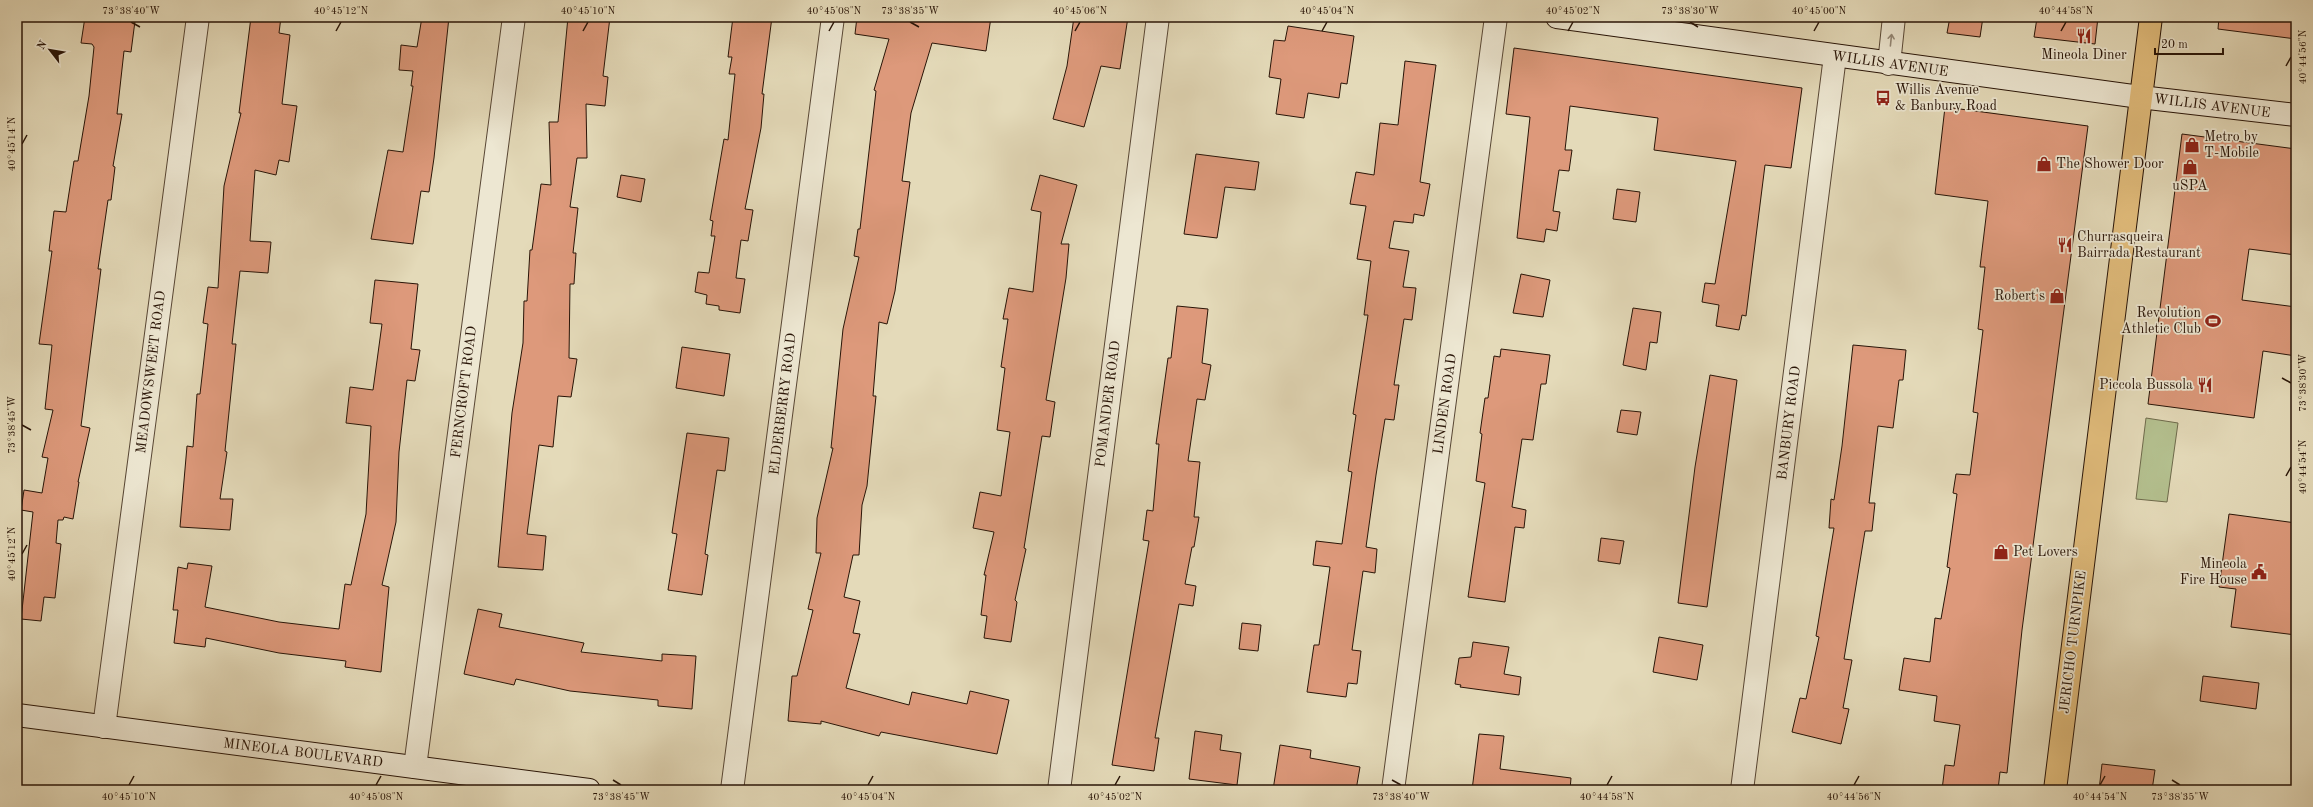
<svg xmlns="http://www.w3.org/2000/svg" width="2313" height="807" viewBox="0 0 2313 807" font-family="'Old Standard TT',serif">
<rect width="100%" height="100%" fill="#e4dab9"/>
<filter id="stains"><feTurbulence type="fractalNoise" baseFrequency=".005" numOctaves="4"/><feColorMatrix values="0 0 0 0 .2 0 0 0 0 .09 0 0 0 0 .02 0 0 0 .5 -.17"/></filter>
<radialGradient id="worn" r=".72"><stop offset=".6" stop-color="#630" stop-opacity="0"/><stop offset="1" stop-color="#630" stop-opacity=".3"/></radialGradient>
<!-- green -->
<path fill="#b4c08f" stroke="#6e6a4b" d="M 2146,418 L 2178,423 L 2167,502 L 2136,499 Z"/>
<!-- building -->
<path fill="#dd997b" stroke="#281407" d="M 85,17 L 108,17 L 135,21 L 131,52 L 124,51 L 117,114 L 122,114 L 113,166 L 115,167 L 111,200 L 108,200 L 98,269 L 101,269 L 81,426 L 90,428 L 78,482 L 79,482 L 73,519 L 64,517 L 63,520 L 58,520 L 56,543 L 61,544 L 55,598 L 44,597 L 41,621 L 21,619 L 33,512 L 21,510 L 24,490 L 42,493 L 48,458 L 42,457 L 53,410 L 45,409 L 52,345 L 39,344 L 52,251 L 49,251 L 54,211 L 66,212 L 74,161 L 78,161 L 89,96 L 94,47 L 92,44 L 81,43 Z
M 251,17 L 281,17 L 279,33 L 290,35 L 282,104 L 297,106 L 289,162 L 279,160 L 276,175 L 255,170 L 250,241 L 271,242 L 268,273 L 240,271 L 232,344 L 236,344 L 225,451 L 227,452 L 220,499 L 233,499 L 230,530 L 180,527 L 187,446 L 193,447 L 197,394 L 200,394 L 208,324 L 203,323 L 208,287 L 218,288 L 224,186 L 241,113 L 239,113 Z
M 422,17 L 449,17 L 434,158 L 429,192 L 421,191 L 413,244 L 371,239 L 388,150 L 403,152 L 413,86 L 411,86 L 413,71 L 399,70 L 401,45 L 417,47 Z
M 568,17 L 590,19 L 590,17 L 610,17 L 603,76 L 608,77 L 605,106 L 586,104 L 587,158 L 577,158 L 570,207 L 578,208 L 573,253 L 576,253 L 574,284 L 570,284 L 569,358 L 577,359 L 571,397 L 558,396 L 553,447 L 539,445 L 527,534 L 546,536 L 543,570 L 498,567 L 512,413 L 523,343 L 524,301 L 527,301 L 530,250 L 532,250 L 541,184 L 551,185 L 549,122 L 558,122 Z
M 733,17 L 772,17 L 762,94 L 764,94 L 761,128 L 745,209 L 753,210 L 748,241 L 741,240 L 736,278 L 745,279 L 740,313 L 719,310 L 719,306 L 706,304 L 707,295 L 695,292 L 698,272 L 709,273 L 715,236 L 711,236 L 713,221 L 710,220 L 724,139 L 728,140 L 735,74 L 729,74 L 732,57 L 728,57 Z
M 857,17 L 991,17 L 986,51 L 932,43 L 911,113 L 902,181 L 910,182 L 895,291 L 887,324 L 879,322 L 873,396 L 876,396 L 867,486 L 862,505 L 859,555 L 853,555 L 844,597 L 860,601 L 853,633 L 860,634 L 846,688 L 909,705 L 912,692 L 967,704 L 970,691 L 1009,700 L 997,754 L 881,732 L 879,736 L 821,721 L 821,724 L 788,721 L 792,676 L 797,676 L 813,610 L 808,609 L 821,553 L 816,553 L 817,518 L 833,448 L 831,448 L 843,329 L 859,257 L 854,256 L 858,229 L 860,229 L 876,91 L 874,90 L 889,39 L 855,34 Z
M 1074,17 L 1128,17 L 1120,69 L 1101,66 L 1084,127 L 1053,119 L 1067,66 Z
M 1950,17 L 1983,17 L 1980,37 L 1947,33 Z
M 2059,17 L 2098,17 L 2095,44 L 2034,37 L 2037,18 L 2058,20 Z
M 2219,17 L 2296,17 L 2296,39 L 2218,29 Z
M 1288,26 L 1354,36 L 1347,84 L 1341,83 L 1339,98 L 1308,93 L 1304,118 L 1276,114 L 1281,79 L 1269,77 L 1274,40 L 1285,41 Z
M 1514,48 L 1802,88 L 1791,168 L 1765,165 L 1746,316 L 1742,315 L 1739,330 L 1716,326 L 1719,305 L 1702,302 L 1705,283 L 1715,284 L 1736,161 L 1654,150 L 1658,118 L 1570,106 L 1565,150 L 1572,150 L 1569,171 L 1559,170 L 1553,211 L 1560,212 L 1557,231 L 1546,229 L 1544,242 L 1517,238 L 1530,117 L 1506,114 Z
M 1405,61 L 1436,65 L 1420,182 L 1430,184 L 1424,216 L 1414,214 L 1413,223 L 1394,221 L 1389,248 L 1409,251 L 1403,287 L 1416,288 L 1412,320 L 1404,319 L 1394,385 L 1399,385 L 1394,420 L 1385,419 L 1376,475 L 1366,547 L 1377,549 L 1375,573 L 1363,571 L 1352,650 L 1361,651 L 1357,684 L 1348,683 L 1346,697 L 1307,692 L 1314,645 L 1319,645 L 1330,567 L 1313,565 L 1316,541 L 1342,544 L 1352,472 L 1348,471 L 1356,415 L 1353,414 L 1368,315 L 1364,315 L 1371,261 L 1357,259 L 1366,206 L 1350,204 L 1356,172 L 1374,175 L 1380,123 L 1398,125 Z
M 1945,107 L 2088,126 L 2022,630 L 2007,773 L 2000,772 L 1998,790 L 1942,790 L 1945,765 L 1954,766 L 1960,725 L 1934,721 L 1937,696 L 1899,690 L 1904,658 L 1930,662 L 1935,618 L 1941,619 L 1950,568 L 1947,567 L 1957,494 L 1953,493 L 1956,474 L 1970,475 L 1978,413 L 1973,412 L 1983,330 L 1978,329 L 1985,267 L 1980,267 L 1988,201 L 1935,194 Z
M 2182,134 L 2296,149 L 2296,255 L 2249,249 L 2242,300 L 2296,307 L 2296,356 L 2263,351 L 2254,418 L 2148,404 Z
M 1196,154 L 1259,162 L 1255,190 L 1225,187 L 1217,238 L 1184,234 Z
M 621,175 L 645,179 L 641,202 L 617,197 Z
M 1040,175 L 1077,185 L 1061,244 L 1069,244 L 1066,278 L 1046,400 L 1055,402 L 1050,437 L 1042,436 L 1024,548 L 1026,549 L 1015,600 L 1017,602 L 1011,642 L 984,638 L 987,616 L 981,615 L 986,575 L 984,575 L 994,532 L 973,528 L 980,492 L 1001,496 L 1010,432 L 997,430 L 1005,368 L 1001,367 L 1008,319 L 1003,319 L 1009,288 L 1033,292 L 1041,212 L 1031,210 Z
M 1617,189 L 1640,192 L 1636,222 L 1613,219 Z
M 1521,274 L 1550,280 L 1543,317 L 1513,313 Z
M 375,280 L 418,284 L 411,349 L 420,350 L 415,381 L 407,380 L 399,452 L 396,522 L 382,585 L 389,587 L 381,672 L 345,667 L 346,661 L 279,653 L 206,638 L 205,647 L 174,643 L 178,610 L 173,610 L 178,567 L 187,569 L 188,563 L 212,566 L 205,607 L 279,622 L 339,629 L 345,584 L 351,585 L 366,514 L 371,426 L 346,423 L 350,387 L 373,390 L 382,324 L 370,323 Z
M 1177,306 L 1208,309 L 1202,363 L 1211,365 L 1205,400 L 1197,399 L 1188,461 L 1200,462 L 1194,517 L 1199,517 L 1194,547 L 1192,547 L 1185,584 L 1196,586 L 1193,606 L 1179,604 L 1155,738 L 1159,738 L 1154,771 L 1112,765 L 1149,541 L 1143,540 L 1147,510 L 1153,511 L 1159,444 L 1156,444 L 1168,358 L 1171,358 Z
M 1633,308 L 1661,312 L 1657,343 L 1650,342 L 1646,370 L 1623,365 Z
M 1853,345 L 1906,350 L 1903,380 L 1899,380 L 1893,428 L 1878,426 L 1869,503 L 1875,503 L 1872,531 L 1865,531 L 1844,659 L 1852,660 L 1843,708 L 1849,709 L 1841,744 L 1792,732 L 1800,698 L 1806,699 L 1819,637 L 1816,636 L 1834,528 L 1829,528 L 1831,499 L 1834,500 L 1842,446 Z
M 682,347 L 730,354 L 724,396 L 676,388 Z
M 1501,349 L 1550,355 L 1546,384 L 1541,384 L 1533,440 L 1522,439 L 1512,507 L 1526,510 L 1524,528 L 1515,527 L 1505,602 L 1468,597 L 1485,483 L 1476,481 L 1482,434 L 1480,433 L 1485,398 L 1488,398 L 1494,356 L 1500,357 Z
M 1710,375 L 1737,380 L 1707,607 L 1678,603 L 1695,467 Z
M 1621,410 L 1641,412 L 1637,435 L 1617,432 Z
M 687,433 L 729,438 L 725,471 L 717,470 L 705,554 L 708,555 L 702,595 L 668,590 L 677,534 L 672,533 Z
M 2229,514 L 2296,523 L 2296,635 L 2231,627 L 2236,589 L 2219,587 Z
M 1601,538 L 1624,541 L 1620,564 L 1598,561 Z
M 478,609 L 502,614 L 499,627 L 584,643 L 581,652 L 662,661 L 662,654 L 696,656 L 692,709 L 658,706 L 658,700 L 570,691 L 516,679 L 514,685 L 464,674 Z
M 1242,623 L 1261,625 L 1258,651 L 1239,649 Z
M 1659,637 L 1703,645 L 1697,680 L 1653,672 Z
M 1473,642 L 1509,647 L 1504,674 L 1521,677 L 1519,695 L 1460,687 L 1461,685 L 1455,684 L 1459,658 L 1471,657 Z
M 2203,676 L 2259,683 L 2256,709 L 2200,701 Z
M 1195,731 L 1222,735 L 1220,750 L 1241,753 L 1237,785 L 1189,779 Z
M 1479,734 L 1504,736 L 1500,769 L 1571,778 L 1570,790 L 1472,790 Z
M 1280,745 L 1311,750 L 1310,758 L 1360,767 L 1356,790 L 1273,790 Z
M 2102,764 L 2155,770 L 2152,790 L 2099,790 Z"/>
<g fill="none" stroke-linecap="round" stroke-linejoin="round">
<defs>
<path id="street" d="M 1889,64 L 1894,17
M 104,727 L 198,17
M 415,767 L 514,17
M 732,790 L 833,17
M 1059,790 L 1158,17
M 1393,790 L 1496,17
M 1742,790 L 1835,56"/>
<path id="secondary" d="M 1557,17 L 2140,97 L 2296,115
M 17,715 L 589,790"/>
<path id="primary" d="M 2055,790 L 2151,17"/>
</defs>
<!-- street casing -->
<use href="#street" stroke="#574634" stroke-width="24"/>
<!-- secondary casing -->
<use href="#secondary" stroke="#281407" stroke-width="24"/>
<!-- primary casing -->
<use href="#primary" stroke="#281407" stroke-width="24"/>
<!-- street -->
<use href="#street" stroke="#ede7d2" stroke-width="22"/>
<!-- secondary -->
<use href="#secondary" stroke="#ede7d2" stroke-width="22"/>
<!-- primary -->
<use href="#primary" stroke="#e2bd7c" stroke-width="22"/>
</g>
<!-- one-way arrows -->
<defs><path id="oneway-shaft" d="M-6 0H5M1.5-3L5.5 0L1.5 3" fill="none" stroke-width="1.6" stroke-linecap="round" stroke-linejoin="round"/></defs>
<use stroke="#948877" href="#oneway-shaft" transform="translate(1891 40) rotate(-84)"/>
<!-- ticks -->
<path fill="none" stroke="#281407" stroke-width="1.5" d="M 131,22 L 140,27M 910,22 L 919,27M 1690,22 L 1698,27M 336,31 L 341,22M 583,31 L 588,22M 829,31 L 834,22M 1075,31 L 1080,22M 1322,31 L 1327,22M 1568,31 L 1573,22M 1814,31 L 1819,22M 2061,31 L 2066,22M 2286,66 L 2291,57M 22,144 L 27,135M 2282,378 L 2291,383M 22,425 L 31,430M 2286,476 L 2291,467M 22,554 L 27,545M 613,780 L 621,785M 1392,780 L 1401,785M 2172,780 L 2180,785M 129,785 L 134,776M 376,785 L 381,776M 868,785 L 873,776M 1115,785 L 1120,776M 1607,785 L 1612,776M 1854,785 L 1859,776M 2100,785 L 2105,776"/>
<!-- icons -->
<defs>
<symbol id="restaurant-bare" viewBox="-9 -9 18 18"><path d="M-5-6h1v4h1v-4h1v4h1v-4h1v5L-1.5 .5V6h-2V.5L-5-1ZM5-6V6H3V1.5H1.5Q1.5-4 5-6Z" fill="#8f2418" stroke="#ede7d2" stroke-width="2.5" paint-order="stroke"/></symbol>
<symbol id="bus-bare" viewBox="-9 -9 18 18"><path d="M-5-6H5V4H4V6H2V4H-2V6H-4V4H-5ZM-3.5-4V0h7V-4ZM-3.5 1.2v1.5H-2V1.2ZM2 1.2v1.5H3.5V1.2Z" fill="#8f2418" stroke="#ede7d2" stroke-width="2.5" paint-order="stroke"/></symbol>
<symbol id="shop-bare" viewBox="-9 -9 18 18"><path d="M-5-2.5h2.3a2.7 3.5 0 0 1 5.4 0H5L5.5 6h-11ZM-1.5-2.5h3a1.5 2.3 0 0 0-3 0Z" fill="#8f2418" stroke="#ede7d2" stroke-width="2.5" paint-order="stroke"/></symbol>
<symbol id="stadium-bare" viewBox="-9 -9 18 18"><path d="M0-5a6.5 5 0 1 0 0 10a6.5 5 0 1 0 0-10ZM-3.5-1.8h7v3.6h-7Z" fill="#8f2418" stroke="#ede7d2" stroke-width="2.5" paint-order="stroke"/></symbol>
<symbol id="civic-bare" viewBox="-9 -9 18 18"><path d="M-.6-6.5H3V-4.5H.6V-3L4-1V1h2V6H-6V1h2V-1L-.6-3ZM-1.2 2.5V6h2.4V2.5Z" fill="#8f2418" stroke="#ede7d2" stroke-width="2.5" paint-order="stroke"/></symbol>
</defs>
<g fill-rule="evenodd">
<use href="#restaurant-bare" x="2073" y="25" width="22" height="22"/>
<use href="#bus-bare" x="1872" y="87" width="22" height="22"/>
<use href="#shop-bare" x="2181" y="134" width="22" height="22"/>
<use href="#shop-bare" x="2033" y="153" width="22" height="22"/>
<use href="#shop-bare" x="2179" y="156" width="22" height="22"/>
<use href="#restaurant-bare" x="2054" y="234" width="22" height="22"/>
<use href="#shop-bare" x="2046" y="285" width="22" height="22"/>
<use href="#stadium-bare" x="2202" y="310" width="22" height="22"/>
<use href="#restaurant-bare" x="2194" y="374" width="22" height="22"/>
<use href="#shop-bare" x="1990" y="541" width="22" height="22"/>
<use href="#civic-bare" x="2248" y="561" width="22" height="22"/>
</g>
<g text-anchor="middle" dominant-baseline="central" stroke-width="3.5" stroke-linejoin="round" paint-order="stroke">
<!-- poi labels -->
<g font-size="14" fill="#281407" stroke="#ede7d2" text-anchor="start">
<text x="2084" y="55" text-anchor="middle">Mineola Diner</text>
<text x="1895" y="90">Willis Avenue<tspan x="1895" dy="16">&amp; Banbury Road</tspan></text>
<text x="2204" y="137">Metro by<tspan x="2204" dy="16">T-Mobile</tspan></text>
<text x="2056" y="164">The Shower Door</text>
<text x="2190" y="186" text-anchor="middle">uSPA</text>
<text x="2077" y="237">Churrasqueira<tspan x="2077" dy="16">Bairrada Restaurant</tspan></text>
<text x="2045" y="296" text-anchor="end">Robert's</text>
<text x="2201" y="313" text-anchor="end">Revolution<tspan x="2201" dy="16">Athletic Club</tspan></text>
<text x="2193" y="385" text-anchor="end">Piccola Bussola</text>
<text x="2013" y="552">Pet Lovers</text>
<text x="2247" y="564" text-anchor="end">Mineola<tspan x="2247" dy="16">Fire House</tspan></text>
</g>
<!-- street labels -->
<g font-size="14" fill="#281407" stroke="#ede7d2">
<text transform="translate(1890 64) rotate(8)">WILLIS AVENUE</text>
<text transform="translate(2212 106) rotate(7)">WILLIS AVENUE</text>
<text transform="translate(151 372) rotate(-83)">MEADOWSWEET ROAD</text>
<text transform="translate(464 392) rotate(-83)">FERNCROFT ROAD</text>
<text transform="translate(783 404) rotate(-83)">ELDERBERRY ROAD</text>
<text transform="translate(1108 404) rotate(-83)">POMANDER ROAD</text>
<text transform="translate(1445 404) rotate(-82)">LINDEN ROAD</text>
<text transform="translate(1789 423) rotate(-83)">BANBURY ROAD</text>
<text transform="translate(2073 642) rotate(-83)">JERICHO TURNPIKE</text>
<text transform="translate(303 753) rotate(7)">MINEOLA BOULEVARD</text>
</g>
</g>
<!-- margin -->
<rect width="2313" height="807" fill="none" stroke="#e4dab9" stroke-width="44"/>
<!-- north arrow -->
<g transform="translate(50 50) rotate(301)" stroke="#ede7d2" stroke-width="3" paint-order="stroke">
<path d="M0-3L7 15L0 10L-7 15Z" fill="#281407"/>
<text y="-6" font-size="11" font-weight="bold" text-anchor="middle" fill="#281407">N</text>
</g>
<!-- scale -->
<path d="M2155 48v6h68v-6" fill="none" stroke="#281407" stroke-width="2"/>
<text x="2161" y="48" font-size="12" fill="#281407" stroke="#ede7d2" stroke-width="3" paint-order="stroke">20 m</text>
<rect x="22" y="22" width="2269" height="763" fill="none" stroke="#281407" stroke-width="1.5"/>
<g font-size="10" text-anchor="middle" fill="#281407">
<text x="131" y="14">73°38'40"W</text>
<text x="341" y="14">40°45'12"N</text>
<text x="588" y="14">40°45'10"N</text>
<text x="834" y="14">40°45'08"N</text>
<text x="910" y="14">73°38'35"W</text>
<text x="1080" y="14">40°45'06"N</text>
<text x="1327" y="14">40°45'04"N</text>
<text x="1573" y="14">40°45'02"N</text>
<text x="1690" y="14">73°38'30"W</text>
<text x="1819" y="14">40°45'00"N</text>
<text x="2066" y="14">40°44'58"N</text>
<text transform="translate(2302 57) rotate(-90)" y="4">40°44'56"N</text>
<text transform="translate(11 144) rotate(-90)" y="4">40°45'14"N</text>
<text transform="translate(2302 383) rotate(-90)" y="4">73°38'30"W</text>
<text transform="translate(11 425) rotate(-90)" y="4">73°38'45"W</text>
<text transform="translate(2302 467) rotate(-90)" y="4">40°44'54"N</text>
<text transform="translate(11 554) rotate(-90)" y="4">40°45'12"N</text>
<text x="129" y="800">40°45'10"N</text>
<text x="376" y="800">40°45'08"N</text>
<text x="621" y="800">73°38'45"W</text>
<text x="868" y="800">40°45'04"N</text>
<text x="1115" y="800">40°45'02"N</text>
<text x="1401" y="800">73°38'40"W</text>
<text x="1607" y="800">40°44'58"N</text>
<text x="1854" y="800">40°44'56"N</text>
<text x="2100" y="800">40°44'54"N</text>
<text x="2180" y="800">73°38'35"W</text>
</g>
<rect width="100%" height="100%" filter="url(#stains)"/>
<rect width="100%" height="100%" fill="url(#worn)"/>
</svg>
